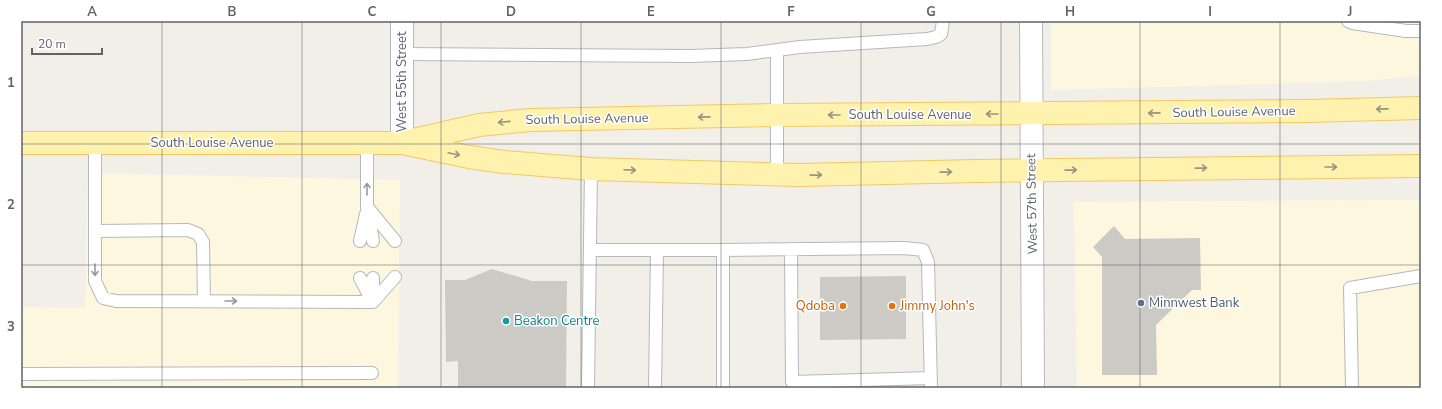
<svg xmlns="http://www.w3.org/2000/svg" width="1442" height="409" viewBox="0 0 1442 409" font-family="'Nunito Sans',sans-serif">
<rect width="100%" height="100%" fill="#f1efe8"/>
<!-- commercial -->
<path fill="#fef7e0" d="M 1051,21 L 1421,21 L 1421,76 L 1363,81 L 1051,90 Z
M 88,173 L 400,180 L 398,388 L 21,388 L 21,307 L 85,308 Z
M 1421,200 L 1421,388 L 1077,388 L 1074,202 Z"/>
<!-- building -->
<path fill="#cccac5" d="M 1114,226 L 1125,239 L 1200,238 L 1201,290 L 1192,290 L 1156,325 L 1157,375 L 1102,375 L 1102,257 L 1093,247 Z
M 492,269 L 532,281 L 567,281 L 566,388 L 458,388 L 458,361 L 446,362 L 445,280 L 465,280 Z
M 906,276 L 906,339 L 820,340 L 820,277 Z"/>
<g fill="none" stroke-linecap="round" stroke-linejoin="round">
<defs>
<path id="lane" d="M 1348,21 L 1352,23 L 1406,31 L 1421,31
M 402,54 L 690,56 L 747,54 L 800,47 L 927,39 L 936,37 L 941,34 L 943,21
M 95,143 L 95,281 L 103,298 L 116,301 L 373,302 L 373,278
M 367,143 L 367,207 L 373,241
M 777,174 L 777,50
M 368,208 L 395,241
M 95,231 L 188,230 L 198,234 L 203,242 L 204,301
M 360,241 L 366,214
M 791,249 L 792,382 L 931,378
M 590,250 L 723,250 L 904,248 L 923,250 L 928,262 L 931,388
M 360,278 L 371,299
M 373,302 L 395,277
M 21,374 L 372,373
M 588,388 L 591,169
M 655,388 L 657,250
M 723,388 L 723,250
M 1352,388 L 1350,288 L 1421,276"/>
<path id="street" d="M 402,21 L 402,143"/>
<path id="secondary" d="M 1031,21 L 1033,388"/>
<path id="primary" d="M 409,141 L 479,125 L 530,120 L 777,115 L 1308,111 L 1421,108
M 21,143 L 402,143 L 469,157 L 504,162 L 591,169 L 799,175 L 976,171 L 1421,166"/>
</defs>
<!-- lane casing -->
<use href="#lane" stroke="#b5b8bc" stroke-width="14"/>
<!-- street casing -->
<use href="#street" stroke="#b5b8bc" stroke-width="24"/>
<!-- secondary casing -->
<use href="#secondary" stroke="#b6babf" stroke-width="24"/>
<!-- primary casing -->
<use href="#primary" stroke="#f2c960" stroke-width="24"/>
<!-- lane -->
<use href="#lane" stroke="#fff" stroke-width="12"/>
<!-- street -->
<use href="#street" stroke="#fff" stroke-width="22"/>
<!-- secondary -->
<use href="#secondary" stroke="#fff" stroke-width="22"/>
<!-- primary -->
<use href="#primary" stroke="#fff2af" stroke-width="22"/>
</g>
<!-- one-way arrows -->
<defs><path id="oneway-shaft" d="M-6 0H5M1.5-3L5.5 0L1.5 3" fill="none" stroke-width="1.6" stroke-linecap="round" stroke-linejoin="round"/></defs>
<g stroke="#979581">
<use href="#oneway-shaft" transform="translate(1382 109) rotate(179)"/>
<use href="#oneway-shaft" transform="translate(1154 113) rotate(179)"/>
<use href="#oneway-shaft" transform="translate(992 114) rotate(180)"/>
<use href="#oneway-shaft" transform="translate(834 115) rotate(180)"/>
<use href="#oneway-shaft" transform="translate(704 117) rotate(179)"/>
<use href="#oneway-shaft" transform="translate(504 122) rotate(174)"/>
<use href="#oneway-shaft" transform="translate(454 154) rotate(12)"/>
<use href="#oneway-shaft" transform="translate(1331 167)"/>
<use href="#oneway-shaft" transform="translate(1201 168) rotate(-1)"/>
<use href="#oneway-shaft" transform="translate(630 170) rotate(2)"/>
<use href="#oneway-shaft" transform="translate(1071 170) rotate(-1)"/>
<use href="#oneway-shaft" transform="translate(946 172) rotate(-1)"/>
<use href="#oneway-shaft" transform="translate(816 175) rotate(-1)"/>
</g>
<g stroke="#979a9d">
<use href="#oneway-shaft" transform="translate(367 189) rotate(-90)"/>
<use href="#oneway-shaft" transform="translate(95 270) rotate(90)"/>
<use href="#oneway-shaft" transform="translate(231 301)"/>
</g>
<!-- grid -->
<path fill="none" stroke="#5f6368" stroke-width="1" stroke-opacity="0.55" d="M 162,21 L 162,388M 302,21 L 302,388M 441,21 L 441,388M 581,21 L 581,388M 721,21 L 721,388M 861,21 L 861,388M 1001,21 L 1001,388M 1140,21 L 1140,388M 1280,21 L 1280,388M 21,144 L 1421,144M 21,265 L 1421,265"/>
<!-- markers -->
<circle fill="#5c6f8a" stroke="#fff" stroke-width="1.5" cx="1141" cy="303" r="4"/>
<g fill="#e8710a" stroke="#fff" stroke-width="1.5">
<circle cx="843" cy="306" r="4"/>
<circle cx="892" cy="306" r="4"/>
</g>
<circle fill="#0f9aa8" stroke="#fff" stroke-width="1.5" cx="506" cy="321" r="4"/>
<g text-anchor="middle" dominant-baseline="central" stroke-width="3" stroke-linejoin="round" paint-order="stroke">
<!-- street labels -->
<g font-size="13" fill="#5f6368" stroke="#fff">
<text transform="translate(402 82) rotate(-90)">West 55th Street</text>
<text transform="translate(1234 112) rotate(-1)">South Louise Avenue</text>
<text x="910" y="115">South Louise Avenue</text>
<text transform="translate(587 119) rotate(-1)">South Louise Avenue</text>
<text x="212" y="143">South Louise Avenue</text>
<text transform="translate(1032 204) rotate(-91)">West 57th Street</text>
</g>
<!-- service labels -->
<g font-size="13" fill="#4e5e75" stroke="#fff" text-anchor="start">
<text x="1149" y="303">Minnwest Bank</text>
</g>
<!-- food labels -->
<g font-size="13" fill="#c56008" stroke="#fff" text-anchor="end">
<text x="835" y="306">Qdoba</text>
<text x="900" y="306" text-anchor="start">Jimmy John's</text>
</g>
<!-- culture labels -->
<g font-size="13" fill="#0d838f" stroke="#fff" text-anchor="start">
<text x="514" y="321">Beakon Centre</text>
</g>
</g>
<!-- border -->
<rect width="1442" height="409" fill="none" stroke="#ffffff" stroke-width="44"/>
<!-- scale -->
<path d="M32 48v6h70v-6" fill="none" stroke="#5f6368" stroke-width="2"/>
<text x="38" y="48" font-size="12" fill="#5f6368" stroke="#ffffff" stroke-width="3" paint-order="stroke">20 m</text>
<rect x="22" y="22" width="1398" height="365" fill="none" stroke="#5f6368" stroke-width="1.5"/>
<g font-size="13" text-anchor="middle" font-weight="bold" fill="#5f6368">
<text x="92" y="16">A</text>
<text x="232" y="16">B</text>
<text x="372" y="16">C</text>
<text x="511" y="16">D</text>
<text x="651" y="16">E</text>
<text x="791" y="16">F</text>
<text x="931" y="16">G</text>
<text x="1070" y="16">H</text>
<text x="1210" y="16">I</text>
<text x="1350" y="16">J</text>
<text x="11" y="87">1</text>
<text x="11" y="209">2</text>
<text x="11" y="331">3</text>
</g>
</svg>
